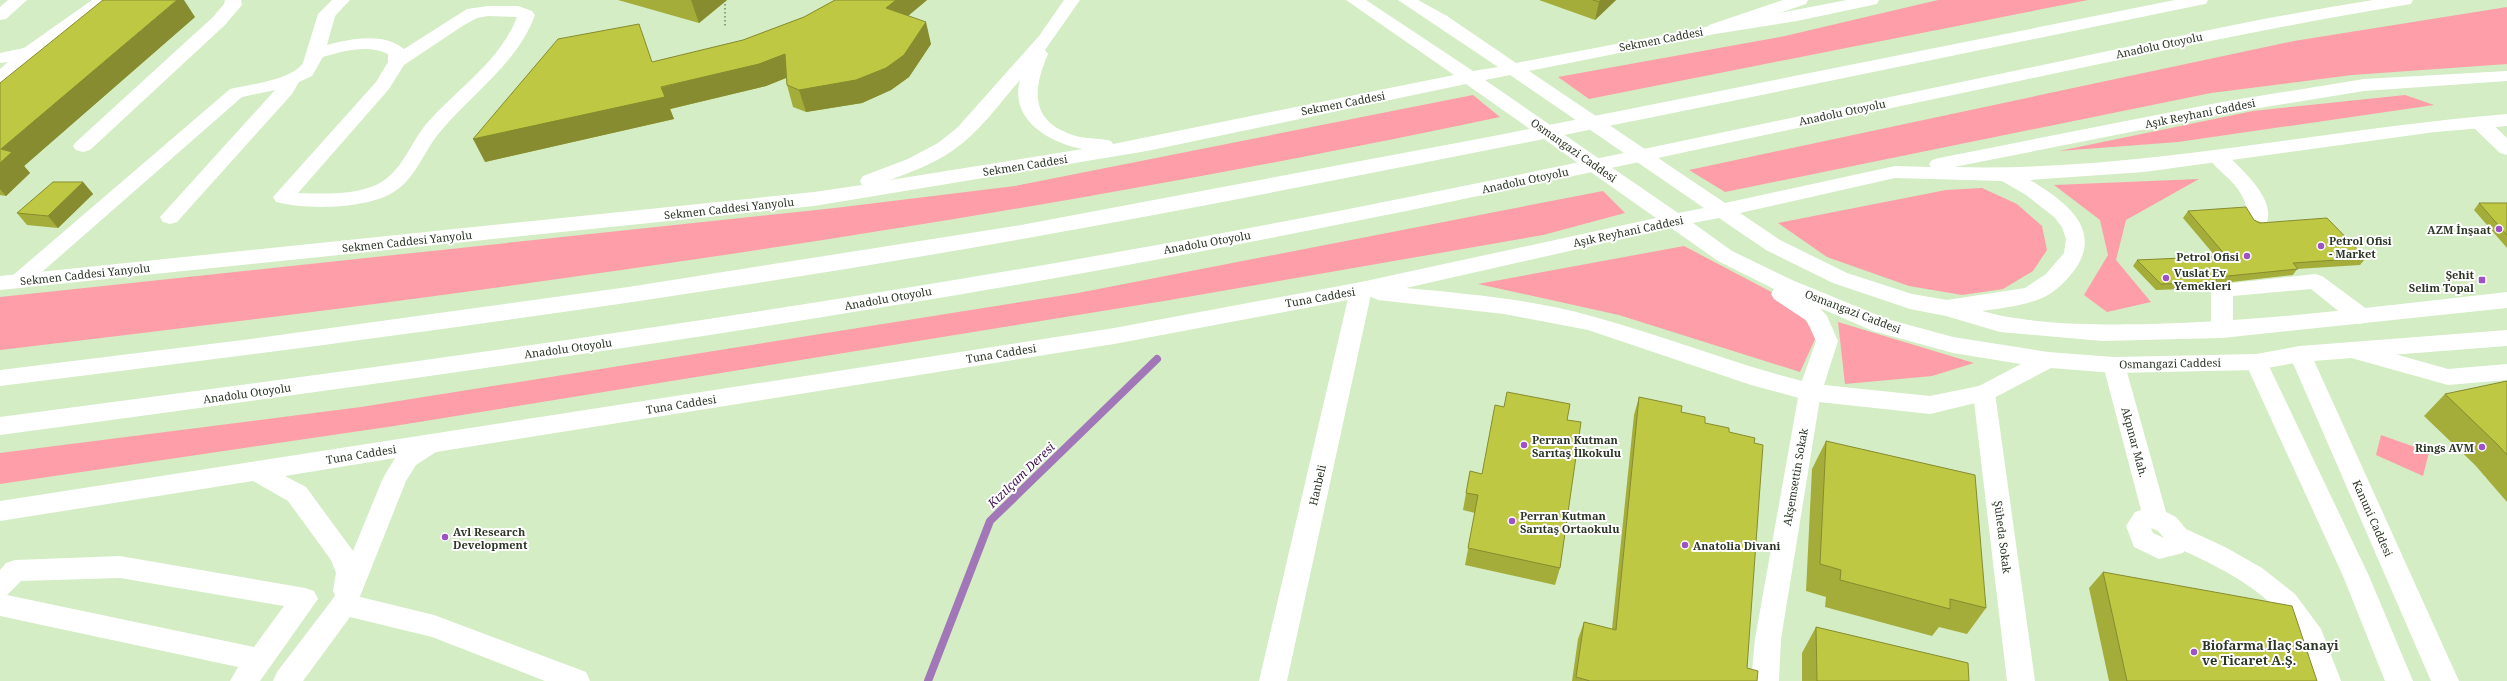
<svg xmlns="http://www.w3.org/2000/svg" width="2507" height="681" viewBox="0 0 2507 681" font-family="'Noto Serif',serif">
<rect width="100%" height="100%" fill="#d4edc4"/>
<!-- green -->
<path fill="#fd9ea8" d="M 1938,0 L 2088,0 L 1589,99 L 1558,77 L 1785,36 Z
M 2507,7 L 2507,64 L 2352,75 L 2211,93 L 1725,192 L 1689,170 L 2294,41 Z
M 1473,95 L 1500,117 C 1004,222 503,291 0,350 L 0,297 L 835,208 L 1015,186 Z
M 2405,95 L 2434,105 L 2178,142 L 2059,151 L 2253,111 Z
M 2199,179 L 2126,220 L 2116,260 L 2151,302 L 2107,312 L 2084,295 L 2108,255 L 2100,220 L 2054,185 Z
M 1982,188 L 2017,204 L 2042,226 L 2047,250 L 2033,271 L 2003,289 L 1962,295 L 1909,286 L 1827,257 L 1778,223 L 1946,190 Z
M 1603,191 L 1625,213 L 1543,235 L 1164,301 L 394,426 L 0,484 L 0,453 L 361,407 L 1078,293 Z
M 1684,246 L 1796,305 L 1816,337 L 1800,372 L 1619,315 L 1478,284 Z
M 1838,322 L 1974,363 L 1932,376 L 1845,384 Z
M 2381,435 L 2429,452 L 2423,476 L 2376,455 Z"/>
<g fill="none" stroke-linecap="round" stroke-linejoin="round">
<!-- stream -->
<path stroke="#a277b8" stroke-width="8" d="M 928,681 L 990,521 L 1157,359"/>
<!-- path -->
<path stroke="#8c9e80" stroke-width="2" stroke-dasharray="1.5 2.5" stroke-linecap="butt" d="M 725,0 L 725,26"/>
<!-- minor -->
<path fill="#fff" fill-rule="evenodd" d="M 8,0 L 27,0 L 6,19 L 0,20 L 0,7 Z
M 92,0 L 115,0 L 113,4 L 100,9 L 36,56 L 6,82 L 0,83 L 0,69 L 8,62 L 0,63 L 0,53 L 24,48 Z
M 225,0 L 241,0 L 242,5 L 225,25 L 90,150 L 83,152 L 76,150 L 73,146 L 76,142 L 213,17 L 224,4 Z
M 332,0 L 350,0 L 335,16 L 327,45 C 350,39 383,32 404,49 L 467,9 L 488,6 L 518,6 L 532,11 L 535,15 C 517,64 472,93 440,132 C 423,152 416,179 392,193 C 364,209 307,210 276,202 L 273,197 L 376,82 L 388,62 L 388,54 C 369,44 343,51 323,57 L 312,76 L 299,82 L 292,94 L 177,222 L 170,224 L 163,222 L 160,217 L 275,90 L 242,97 L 26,286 L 19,288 L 12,286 L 8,281 L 12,276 L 230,89 C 250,84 290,81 303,63 L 318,14 ZM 488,16 L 517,17 C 500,61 458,88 427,123 C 410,143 402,173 376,185 C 354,195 322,194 298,193 L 389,89 L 404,65 L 464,25 L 477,18 Z
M 1783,0 L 1808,0 L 1806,4 L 1721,33 L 1709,33 L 1706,29 L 1709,25 Z
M 2480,117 L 2487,119 L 2507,138 L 2507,155 L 2500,153 L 2473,127 L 2471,123 L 2473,119 Z
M 2217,150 L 2224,152 C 2239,167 2280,201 2265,226 L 2258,228 L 2251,226 C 2245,216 2249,207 2241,194 C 2233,179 2216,170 2207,156 L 2210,152 Z
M 2315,274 L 2322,276 L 2368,310 L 2371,316 L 2368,322 L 2360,324 L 2352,322 L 2311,289 L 2233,296 L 2233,330 L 2230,336 L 2222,338 L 2214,336 L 2211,330 L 2211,290 L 2214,285 Z
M 1361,282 L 1369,285 L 1372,290 L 1287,681 L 1259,681 L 1350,290 L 1353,285 Z
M 2352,342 L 2448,369 L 2507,364 L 2507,380 L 2448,385 L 2344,356 L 2341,350 L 2344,344 Z
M 2300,346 L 2308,348 L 2311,354 L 2459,681 L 2431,681 L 2289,354 L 2292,348 Z
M 2256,354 L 2264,356 L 2267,362 L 2369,576 L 2413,681 L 2385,681 L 2343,576 L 2245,362 L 2248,356 Z
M 2114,357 L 2122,359 L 2125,365 L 2166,512 L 2176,517 L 2186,529 L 2225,547 L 2262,568 L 2295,594 L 2321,629 L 2341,681 L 2313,681 C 2310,669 2308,657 2303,646 C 2282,599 2228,571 2184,551 L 2183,553 L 2159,559 L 2134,547 L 2126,526 L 2135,512 L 2141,510 L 2103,365 L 2106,359 ZM 2151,528 L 2158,531 L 2164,538 L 2153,533 Z
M 1810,383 L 1818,386 L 1821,392 L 1781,639 L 1779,681 L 1751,681 L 1755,639 L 1799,392 L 1802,386 Z
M 1984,384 L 1992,387 L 1995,393 L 2035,681 L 2007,681 L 1973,393 L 1976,387 Z
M 120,556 L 305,588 L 314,591 L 318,599 L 260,681 L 230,681 L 238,667 L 0,616 L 0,570 L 6,563 L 15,560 ZM 120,578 L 284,606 L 254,647 L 7,595 L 21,581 Z
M 344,593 L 434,615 L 586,672 L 590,681 L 545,681 L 432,637 L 350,617 L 303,681 L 273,681 L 277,672 L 335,596 Z"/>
<!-- major -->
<path fill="#fff" fill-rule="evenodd" d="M 1064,0 L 1080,0 L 1045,50 L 1048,54 C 1031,93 1031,125 1080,137 C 1090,139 1101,138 1111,141 L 1113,144 L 1454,75 L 1346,0 L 1366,0 L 1473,71 L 1498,67 L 1398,0 L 1418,0 L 1447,16 L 1516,63 L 1847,0 L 1879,0 L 1877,4 L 1797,21 L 1715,34 L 1529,71 L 1725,203 L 1895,166 L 1931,167 L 1929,164 L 1932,160 L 1939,158 L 2222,102 L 2364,79 L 2507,71 L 2507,81 L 2364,91 L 2222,114 L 1954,167 C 2140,172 2322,129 2507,114 L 2507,126 L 2435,132 L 2144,172 L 2030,180 C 2062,199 2103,227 2076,268 C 2067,280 2056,292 2042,298 C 2023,306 2002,308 1982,311 C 2030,325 2101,325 2151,324 C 2270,321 2389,305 2507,292 L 2507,308 L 2222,338 L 2102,341 L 2000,332 L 1946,316 L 1910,309 L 1833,283 L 1766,250 L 1719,218 L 1693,223 L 1732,251 L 1792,280 L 1887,319 L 1953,337 L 2048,352 L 2114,357 L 2256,354 L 2300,346 L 2507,330 L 2507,346 L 2300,362 L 2256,370 L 2114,373 L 2051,368 L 1992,399 L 1930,414 L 1810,401 L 1751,385 L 1588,330 L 1504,314 L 1378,300 L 1369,296 L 1114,344 L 436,452 L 416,465 L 406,481 L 357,604 L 353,612 L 344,615 L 335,612 L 331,604 L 335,595 L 333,591 L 336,573 L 331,560 L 288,501 L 253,481 L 0,521 L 0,501 L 1114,328 L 1361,282 L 1656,218 L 1466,84 L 1147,151 L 814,206 L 0,290 L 0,276 L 814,192 L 862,185 L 860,181 L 863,176 L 908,159 L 938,143 L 957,128 L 1039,36 ZM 1510,75 L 1704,208 L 1678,213 L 1485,80 ZM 1020,80 C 1009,120 1050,143 1083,149 L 890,180 C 911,172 933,164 952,151 C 979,133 999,104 1020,80 ZM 1895,178 L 2002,181 L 2026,195 L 2054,217 L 2062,227 L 2066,239 L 2064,253 L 2046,274 L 2025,288 L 1947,300 L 1912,294 L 1847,273 L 1780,240 L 1740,213 ZM 1671,228 L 1718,261 L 1774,289 L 1771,294 L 1774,299 L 1807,321 L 1816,341 L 1802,381 C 1731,363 1662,335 1591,316 C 1531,299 1468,294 1406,288 ZM 1820,308 L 1873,331 L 1953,353 L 2021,364 L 1979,386 L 1930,396 L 1824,385 L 1838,341 L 1827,316 ZM 395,458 L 383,478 L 353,551 L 306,487 L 285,476 Z"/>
<!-- highway -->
<path fill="#fff" fill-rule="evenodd" d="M 2175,0 L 2208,0 L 2206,4 L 2200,5 C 1808,85 1416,168 1022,239 C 683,299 341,344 0,386 L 0,370 L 251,339 L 628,287 L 1021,225 L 1499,135 Z
M 2373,0 L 2413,0 L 2411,4 L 2405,5 C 2276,26 2148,54 2019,81 C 1775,132 1531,187 1286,235 C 860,319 430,377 0,435 L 0,417 C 428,361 856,303 1281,222 C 1531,174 1779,120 2028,68 C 2143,44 2257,18 2373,0 Z"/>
</g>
<!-- wall -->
<path fill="#a4ac3a" d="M 618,0 L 727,0 L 699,23 Z
M 835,0 L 927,0 L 908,16 L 931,44 L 909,77 L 891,90 L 862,103 L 806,112 L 793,107 L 787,85 L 786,78 L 766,86 L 670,109 L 674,119 L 485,162 L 653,62 L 743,40 L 804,17 Z
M 1539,0 L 1616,0 L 1595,20 Z
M 195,17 L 24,166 L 30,173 L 6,196 L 0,195 L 0,83 Z
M 83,182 L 93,194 L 58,228 L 27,225 L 17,213 Z
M 2479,203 L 2507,203 L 2507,248 L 2474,210 Z
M 2188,211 L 2254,220 L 2366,258 L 2360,265 L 2297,269 L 2293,275 L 2214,284 L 2210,288 L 2156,290 L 2133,266 L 2137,260 L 2216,257 L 2183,218 Z
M 2507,381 L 2507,502 L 2475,465 L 2424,416 L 2445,394 Z
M 1639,397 L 1681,412 L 1705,423 L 1754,443 L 1747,668 L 1757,681 L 1572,681 L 1578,639 L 1584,622 L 1612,629 L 1634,415 Z
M 1567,420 L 1560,568 L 1555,585 L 1465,565 L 1475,513 L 1463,510 L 1466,493 Z
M 1826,441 L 1986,608 L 1967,634 L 1939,627 L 1932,636 L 1825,607 L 1826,597 L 1806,591 L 1812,469 Z
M 2103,572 L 2317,681 L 2109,681 L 2089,588 Z
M 1816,627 L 1969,681 L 1802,681 L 1802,653 Z"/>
<!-- shaded-wall -->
<path fill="#868c2f" d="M 177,0 L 184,0 L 195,17 L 24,166 L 30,173 L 6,196 L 0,189 L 0,163 L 1,149 Z
M 691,0 L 727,0 L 699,23 Z
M 896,0 L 927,0 L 891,30 L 886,8 Z
M 1601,0 L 1616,0 L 1595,20 L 1599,2 Z
M 926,22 L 931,44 L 909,77 L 891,90 L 862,103 L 806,112 L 799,90 Z
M 785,54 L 791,76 L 766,86 L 670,109 L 674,119 L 485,162 L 473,139 Z
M 83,182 L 93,194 L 58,228 L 48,216 Z"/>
<!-- building -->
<path fill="#bfc843" stroke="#868c2f" d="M 103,0 L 177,0 L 1,149 L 12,152 L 0,163 L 0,83 Z
M 835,0 L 896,0 L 886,8 L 926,22 L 904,55 L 886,68 L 856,80 L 799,90 L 787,85 L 785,54 L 759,64 L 661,87 L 665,97 L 473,139 L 558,39 L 639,24 L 652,62 L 743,40 L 804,17 Z
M 1593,0 L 1601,0 L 1599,2 Z
M 53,182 L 83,182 L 48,216 L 17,213 Z
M 2479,203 L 2507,203 L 2507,235 Z
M 2246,207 L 2254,220 L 2260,223 L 2327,218 L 2366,258 L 2293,263 L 2298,269 L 2218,277 L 2215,282 L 2161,284 L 2137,260 L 2226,256 L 2188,211 Z
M 2507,381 L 2507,455 L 2497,444 L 2445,394 Z
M 1507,392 L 1570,404 L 1567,420 L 1581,422 L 1560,568 L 1468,548 L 1478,495 L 1466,493 L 1470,471 L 1482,474 L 1495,405 L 1504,407 Z
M 1639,397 L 1682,406 L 1681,412 L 1705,417 L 1705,423 L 1729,428 L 1729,432 L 1755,438 L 1754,443 L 1763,445 L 1747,668 L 1758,671 L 1757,681 L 1590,681 L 1576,677 L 1584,622 L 1616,630 Z
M 1826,441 L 1975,475 L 1986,608 L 1950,599 L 1950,609 L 1840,580 L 1841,570 L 1820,564 Z
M 2103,572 L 2292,606 L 2317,681 L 2127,681 Z
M 1816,627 L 1968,663 L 1969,681 L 1817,681 Z"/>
<!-- markers -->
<g fill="#9f52c4" stroke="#fff" stroke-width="1.5">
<circle cx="2499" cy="229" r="4"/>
<circle cx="2321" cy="246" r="4"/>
<circle cx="2247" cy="256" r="4"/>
<circle cx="2166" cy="278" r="4"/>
<rect x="2478" y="276" width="8" height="8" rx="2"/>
<circle cx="1524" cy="445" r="4"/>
<circle cx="2482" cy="447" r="4"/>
<circle cx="1512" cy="521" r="4"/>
<circle cx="445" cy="537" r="4"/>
<circle cx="1685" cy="545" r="4"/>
<circle cx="2194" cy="652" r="4"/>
</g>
<g text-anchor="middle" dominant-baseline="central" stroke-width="4" stroke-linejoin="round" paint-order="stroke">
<!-- street labels -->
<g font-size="11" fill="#2c3626" stroke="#fff">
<text transform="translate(1661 39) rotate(-11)">Sekmen Caddesi</text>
<text transform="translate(2159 45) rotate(-12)">Anadolu Otoyolu</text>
<text transform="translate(1343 103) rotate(-11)">Sekmen Caddesi</text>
<text transform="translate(1842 112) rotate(-12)">Anadolu Otoyolu</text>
<text transform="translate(2200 113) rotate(-11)">Aşık Reyhani Caddesi</text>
<text transform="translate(1574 150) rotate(35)">Osmangazi Caddesi</text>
<text transform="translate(1025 165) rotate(-9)">Sekmen Caddesi</text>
<text transform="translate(1525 180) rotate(-12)">Anadolu Otoyolu</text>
<text transform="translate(729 208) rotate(-6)">Sekmen Caddesi Yanyolu</text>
<text transform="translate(1628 231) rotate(-12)">Aşık Reyhani Caddesi</text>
<text transform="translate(407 241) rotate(-6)">Sekmen Caddesi Yanyolu</text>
<text transform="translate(1207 242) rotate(-10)">Anadolu Otoyolu</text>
<text transform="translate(85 274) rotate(-6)">Sekmen Caddesi Yanyolu</text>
<text transform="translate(1320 297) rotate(-10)">Tuna Caddesi</text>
<text transform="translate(888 298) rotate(-10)">Anadolu Otoyolu</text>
<text transform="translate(1853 311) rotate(21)">Osmangazi Caddesi</text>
<text transform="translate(568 348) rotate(-8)">Anadolu Otoyolu</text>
<text transform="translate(1001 353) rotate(-9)">Tuna Caddesi</text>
<text transform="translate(2170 363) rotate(-1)">Osmangazi Caddesi</text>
<text transform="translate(247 393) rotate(-8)">Anadolu Otoyolu</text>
<text transform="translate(681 404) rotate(-9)">Tuna Caddesi</text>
<text transform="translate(2135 442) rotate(75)">Akpınar Mah.</text>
<text transform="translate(361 454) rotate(-9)">Tuna Caddesi</text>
<text transform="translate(1795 477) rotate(-80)">Akşemsettin Sokak</text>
<text transform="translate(1317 485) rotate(-77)">Hanbeli</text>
<text transform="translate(2373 518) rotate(66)">Kanuni Caddesi</text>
<text transform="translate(2003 537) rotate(83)">Şüheda Sokak</text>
</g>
<!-- poi labels -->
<g font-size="11" font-weight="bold" fill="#2c3626" stroke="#fff" text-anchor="start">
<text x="2491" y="229" text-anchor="end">AZM İnşaat</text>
<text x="2329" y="240">Petrol Ofisi<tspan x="2329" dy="13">- Market</tspan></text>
<text x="2239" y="256" text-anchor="end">Petrol Ofisi</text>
<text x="2174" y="272">Vuslat Ev<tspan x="2174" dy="13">Yemekleri</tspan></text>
<text x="2474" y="274" text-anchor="end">Şehit<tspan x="2474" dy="13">Selim Topal</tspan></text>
<text x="1532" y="439">Perran Kutman<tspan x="1532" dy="13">Sarıtaş İlkokulu</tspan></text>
<text x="2474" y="447" text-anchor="end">Rings AVM</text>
<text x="1520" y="515">Perran Kutman<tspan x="1520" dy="13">Sarıtaş Ortaokulu</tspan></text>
<text x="453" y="531">Avl Research<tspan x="453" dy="13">Development</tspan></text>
<text x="1693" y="545">Anatolia Divani</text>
</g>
<!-- water labels -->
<g font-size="12" font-style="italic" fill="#3b114e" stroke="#fff">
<text transform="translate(1021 475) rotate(-44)">Kızılçam Deresi</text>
</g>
<!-- near-poi labels -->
<g font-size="13" font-weight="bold" fill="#2c3626" stroke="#fff" text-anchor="start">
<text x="2202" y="645">Biofarma İlaç Sanayi<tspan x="2202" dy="15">ve Ticaret A.Ş.</tspan></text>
</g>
</g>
</svg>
